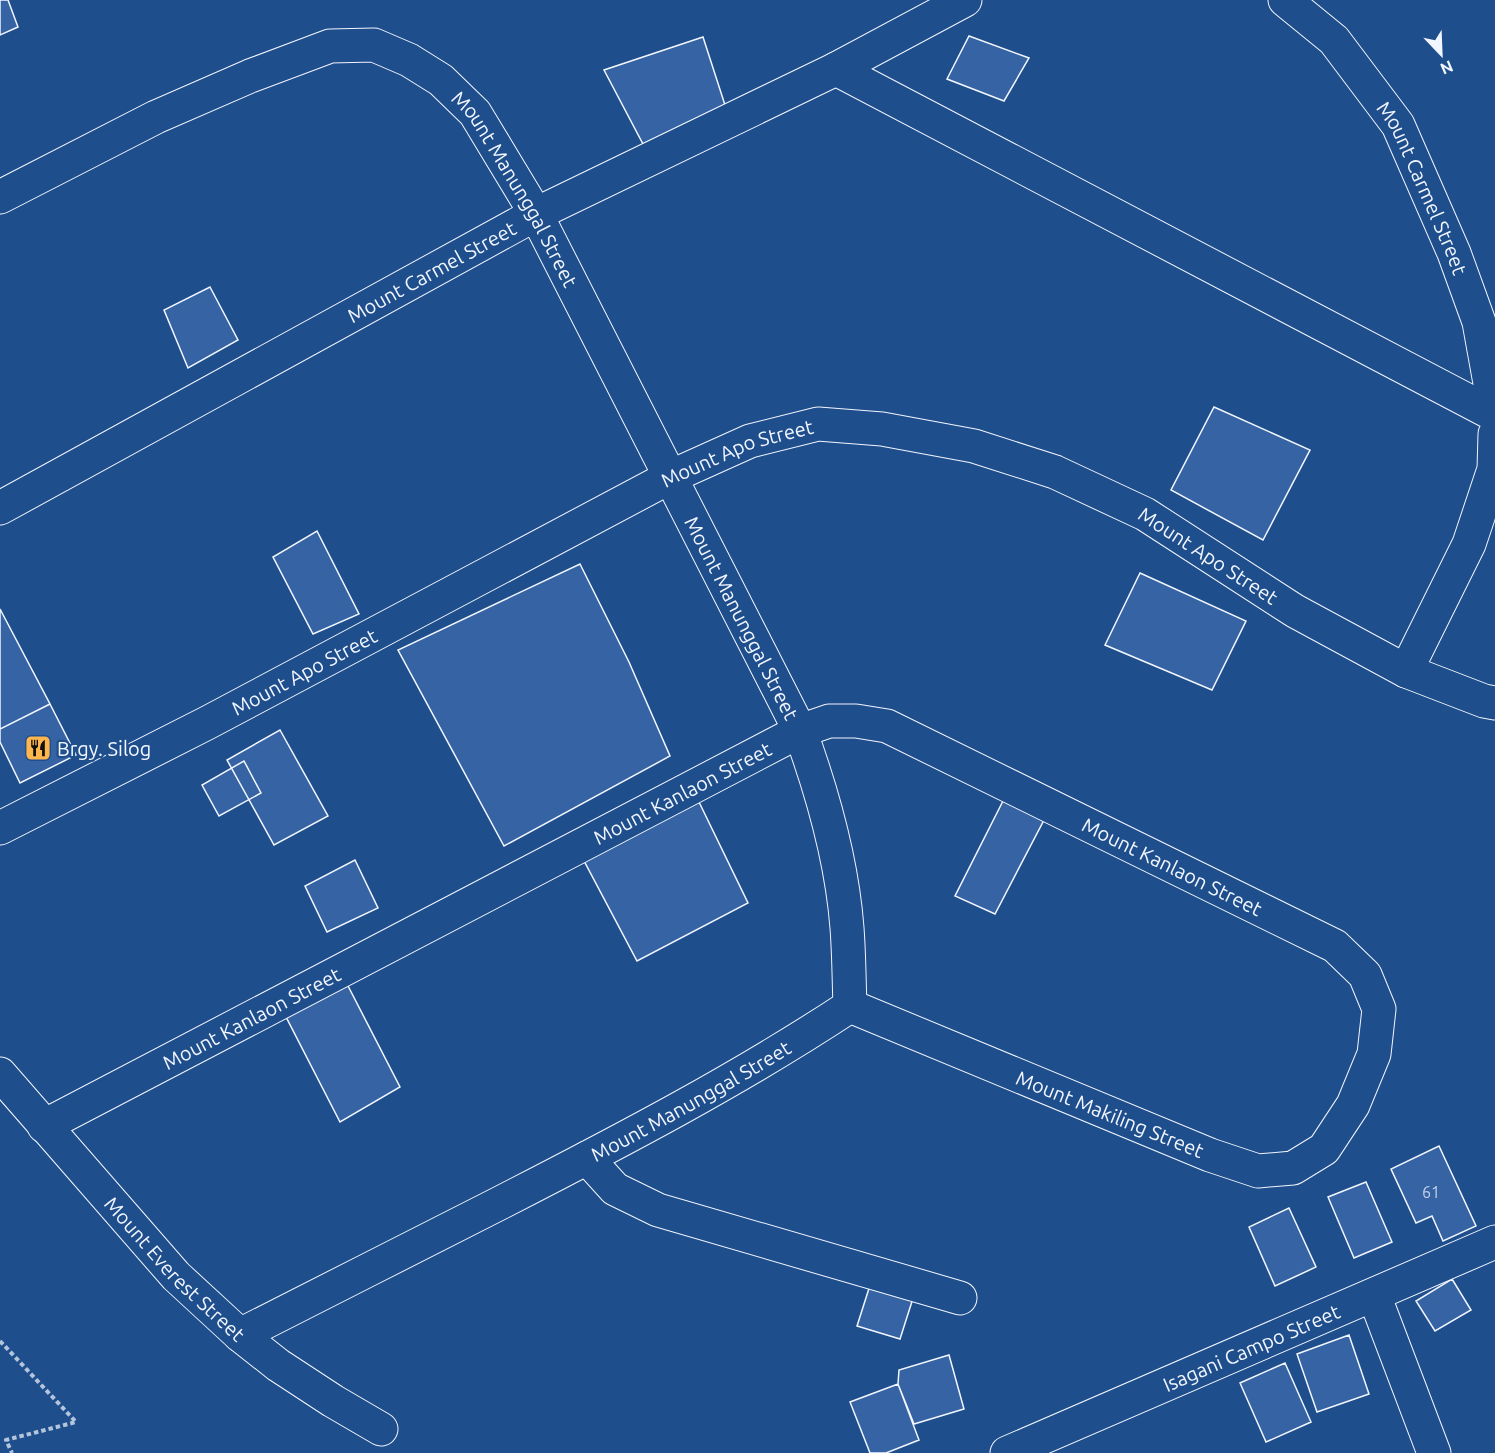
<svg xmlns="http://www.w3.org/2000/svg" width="1495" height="1453" viewBox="0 0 1495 1453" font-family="Ubuntu,sans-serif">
<rect width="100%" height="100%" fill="#1f4e8c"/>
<!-- building -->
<path fill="#3563a3" stroke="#f2f6ff" stroke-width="1.5" d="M 0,0 L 8,0 L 18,27 L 0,35 Z
M 969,36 L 1029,58 L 1004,101 L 947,79 Z
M 703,37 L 725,105 L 643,144 L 604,70 Z
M 210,287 L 238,340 L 188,368 L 164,310 Z
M 1214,407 L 1310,450 L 1263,540 L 1171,490 Z
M 317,531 L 359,614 L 313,634 L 273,557 Z
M 580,564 L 629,662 L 670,756 L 504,846 L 398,650 Z
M 1140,573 L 1246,621 L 1212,690 L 1105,645 Z
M 0,609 L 50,704 L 0,729 Z
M 50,704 L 76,755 L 20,783 L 0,742 L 0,729 Z
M 280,730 L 328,816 L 274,845 L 227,760 Z
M 244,761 L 261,793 L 219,816 L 202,785 Z
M 1005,797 L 1044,820 L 995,914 L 955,896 Z
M 699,802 L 748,903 L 637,961 L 582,857 Z
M 355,860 L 378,908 L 327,932 L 305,886 Z
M 346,982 L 400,1087 L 340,1122 L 285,1015 Z
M 1439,1146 L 1476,1226 L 1443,1241 L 1432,1216 L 1416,1223 L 1391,1169 Z
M 1366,1182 L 1392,1242 L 1354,1258 L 1328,1197 Z
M 1289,1208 L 1316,1267 L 1275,1286 L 1249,1227 Z
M 872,1279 L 915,1292 L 900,1339 L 857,1326 Z
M 1452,1279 L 1471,1310 L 1435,1331 L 1416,1301 Z
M 1349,1335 L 1369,1394 L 1317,1412 L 1297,1354 Z
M 949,1355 L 964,1409 L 914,1424 L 898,1384 L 899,1370 Z
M 1285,1363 L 1311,1422 L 1266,1442 L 1240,1383 Z
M 898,1384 L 919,1440 L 886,1453 L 870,1453 L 850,1402 Z"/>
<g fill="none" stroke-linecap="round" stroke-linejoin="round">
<defs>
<g id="minor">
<path id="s1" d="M 1285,0 L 1334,40 L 1398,125 L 1454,253 L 1479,322 L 1495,411"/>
<path d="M 836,69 L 1495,415"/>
<path id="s2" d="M 0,197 L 156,117 L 250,76 L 330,46 L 374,45 L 409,60 L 441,80 L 475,113 L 536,214 L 800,731 C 823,794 842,861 847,928 C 849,954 849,980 850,1006"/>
<path id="s3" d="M 0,508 L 536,214 L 836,69 L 965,0"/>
<path d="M 1406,671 L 1469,544 L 1494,469 L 1495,434"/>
<path id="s4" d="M 0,828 L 207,723 L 670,477 L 750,441 L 818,424 L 882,429 L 974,446 L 1055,472 L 1145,514 L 1295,611 L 1406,671 L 1484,701 L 1495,703"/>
<path id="s5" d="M 0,1074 L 176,1276 L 240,1335 L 278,1365 L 333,1401 L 381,1429"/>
<path id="s6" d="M 44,1126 L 800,731 L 829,721 L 856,721 L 887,726 L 1335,946 L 1365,975 L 1379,1009 L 1374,1054 L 1353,1105 L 1324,1149 L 1293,1168 L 1258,1171 L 1210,1155 L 850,1006"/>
<path d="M 587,1158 L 615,1189 L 658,1210 L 960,1298"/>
<path d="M 1374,1295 L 1434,1453"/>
<path id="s7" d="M 240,1335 C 327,1291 413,1247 500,1203 C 619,1142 738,1080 850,1006"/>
<path id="s8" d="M 1007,1453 L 1495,1242"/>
</g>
</defs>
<!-- minor casing -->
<use href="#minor" stroke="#f2f6ff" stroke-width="35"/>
<!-- path -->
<path stroke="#b3c4dc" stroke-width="4" stroke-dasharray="4.5 3" stroke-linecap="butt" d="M 0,1341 L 76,1422 L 6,1440 L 12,1453"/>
<!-- minor -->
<use href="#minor" stroke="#1f4e8c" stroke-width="33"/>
</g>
<!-- icons -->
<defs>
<symbol id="restaurant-square" viewBox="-11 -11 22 22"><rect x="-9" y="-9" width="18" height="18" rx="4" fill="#ffb74d" stroke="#1f4e8c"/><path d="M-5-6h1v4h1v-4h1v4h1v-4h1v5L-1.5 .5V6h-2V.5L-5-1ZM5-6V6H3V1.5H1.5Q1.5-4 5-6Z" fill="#111"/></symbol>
</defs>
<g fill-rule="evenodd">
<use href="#restaurant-square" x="23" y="733" width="30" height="30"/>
</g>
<g text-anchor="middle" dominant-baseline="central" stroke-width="4.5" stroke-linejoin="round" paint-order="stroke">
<!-- number labels -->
<g font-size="16" fill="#c3d1e8">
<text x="1431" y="1192">61</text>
</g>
<!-- street labels -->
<g font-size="20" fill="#f2f6ff" stroke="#1f4e8c">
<text stroke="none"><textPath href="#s1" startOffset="237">Mount Carmel Street</textPath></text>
<text stroke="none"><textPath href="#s2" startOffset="616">Mount Manunggal Street</textPath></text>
<text stroke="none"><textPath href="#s3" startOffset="492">Mount Carmel Street</textPath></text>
<text stroke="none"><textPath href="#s4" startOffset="828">Mount Apo Street</textPath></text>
<text stroke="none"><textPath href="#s4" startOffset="1332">Mount Apo Street</textPath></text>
<text stroke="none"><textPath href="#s2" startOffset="1102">Mount Manunggal Street</textPath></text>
<text stroke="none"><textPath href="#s4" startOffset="342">Mount Apo Street</textPath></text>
<text stroke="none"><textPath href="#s6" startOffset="720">Mount Kanlaon Street</textPath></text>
<text stroke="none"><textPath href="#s6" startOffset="1260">Mount Kanlaon Street</textPath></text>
<text stroke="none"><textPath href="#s6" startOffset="234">Mount Kanlaon Street</textPath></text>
<text stroke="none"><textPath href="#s7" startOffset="508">Mount Manunggal Street</textPath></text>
<text transform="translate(1110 1114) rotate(22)">Mount Makiling Street</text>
<text stroke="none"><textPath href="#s5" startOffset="262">Mount Everest Street</textPath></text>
<text stroke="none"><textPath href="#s8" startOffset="266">Isagani Campo Street</textPath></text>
</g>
<!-- poi labels -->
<g font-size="20" fill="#f2f6ff" stroke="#1f4e8c" text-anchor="start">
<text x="57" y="748">Brgy. Silog</text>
</g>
</g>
<!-- north arrow -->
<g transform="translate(1441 54) rotate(157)" stroke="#1f4e8c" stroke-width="4.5" paint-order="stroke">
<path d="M0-4.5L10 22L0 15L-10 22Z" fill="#f2f6ff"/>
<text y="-9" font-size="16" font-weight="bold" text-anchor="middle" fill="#f2f6ff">N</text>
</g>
</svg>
